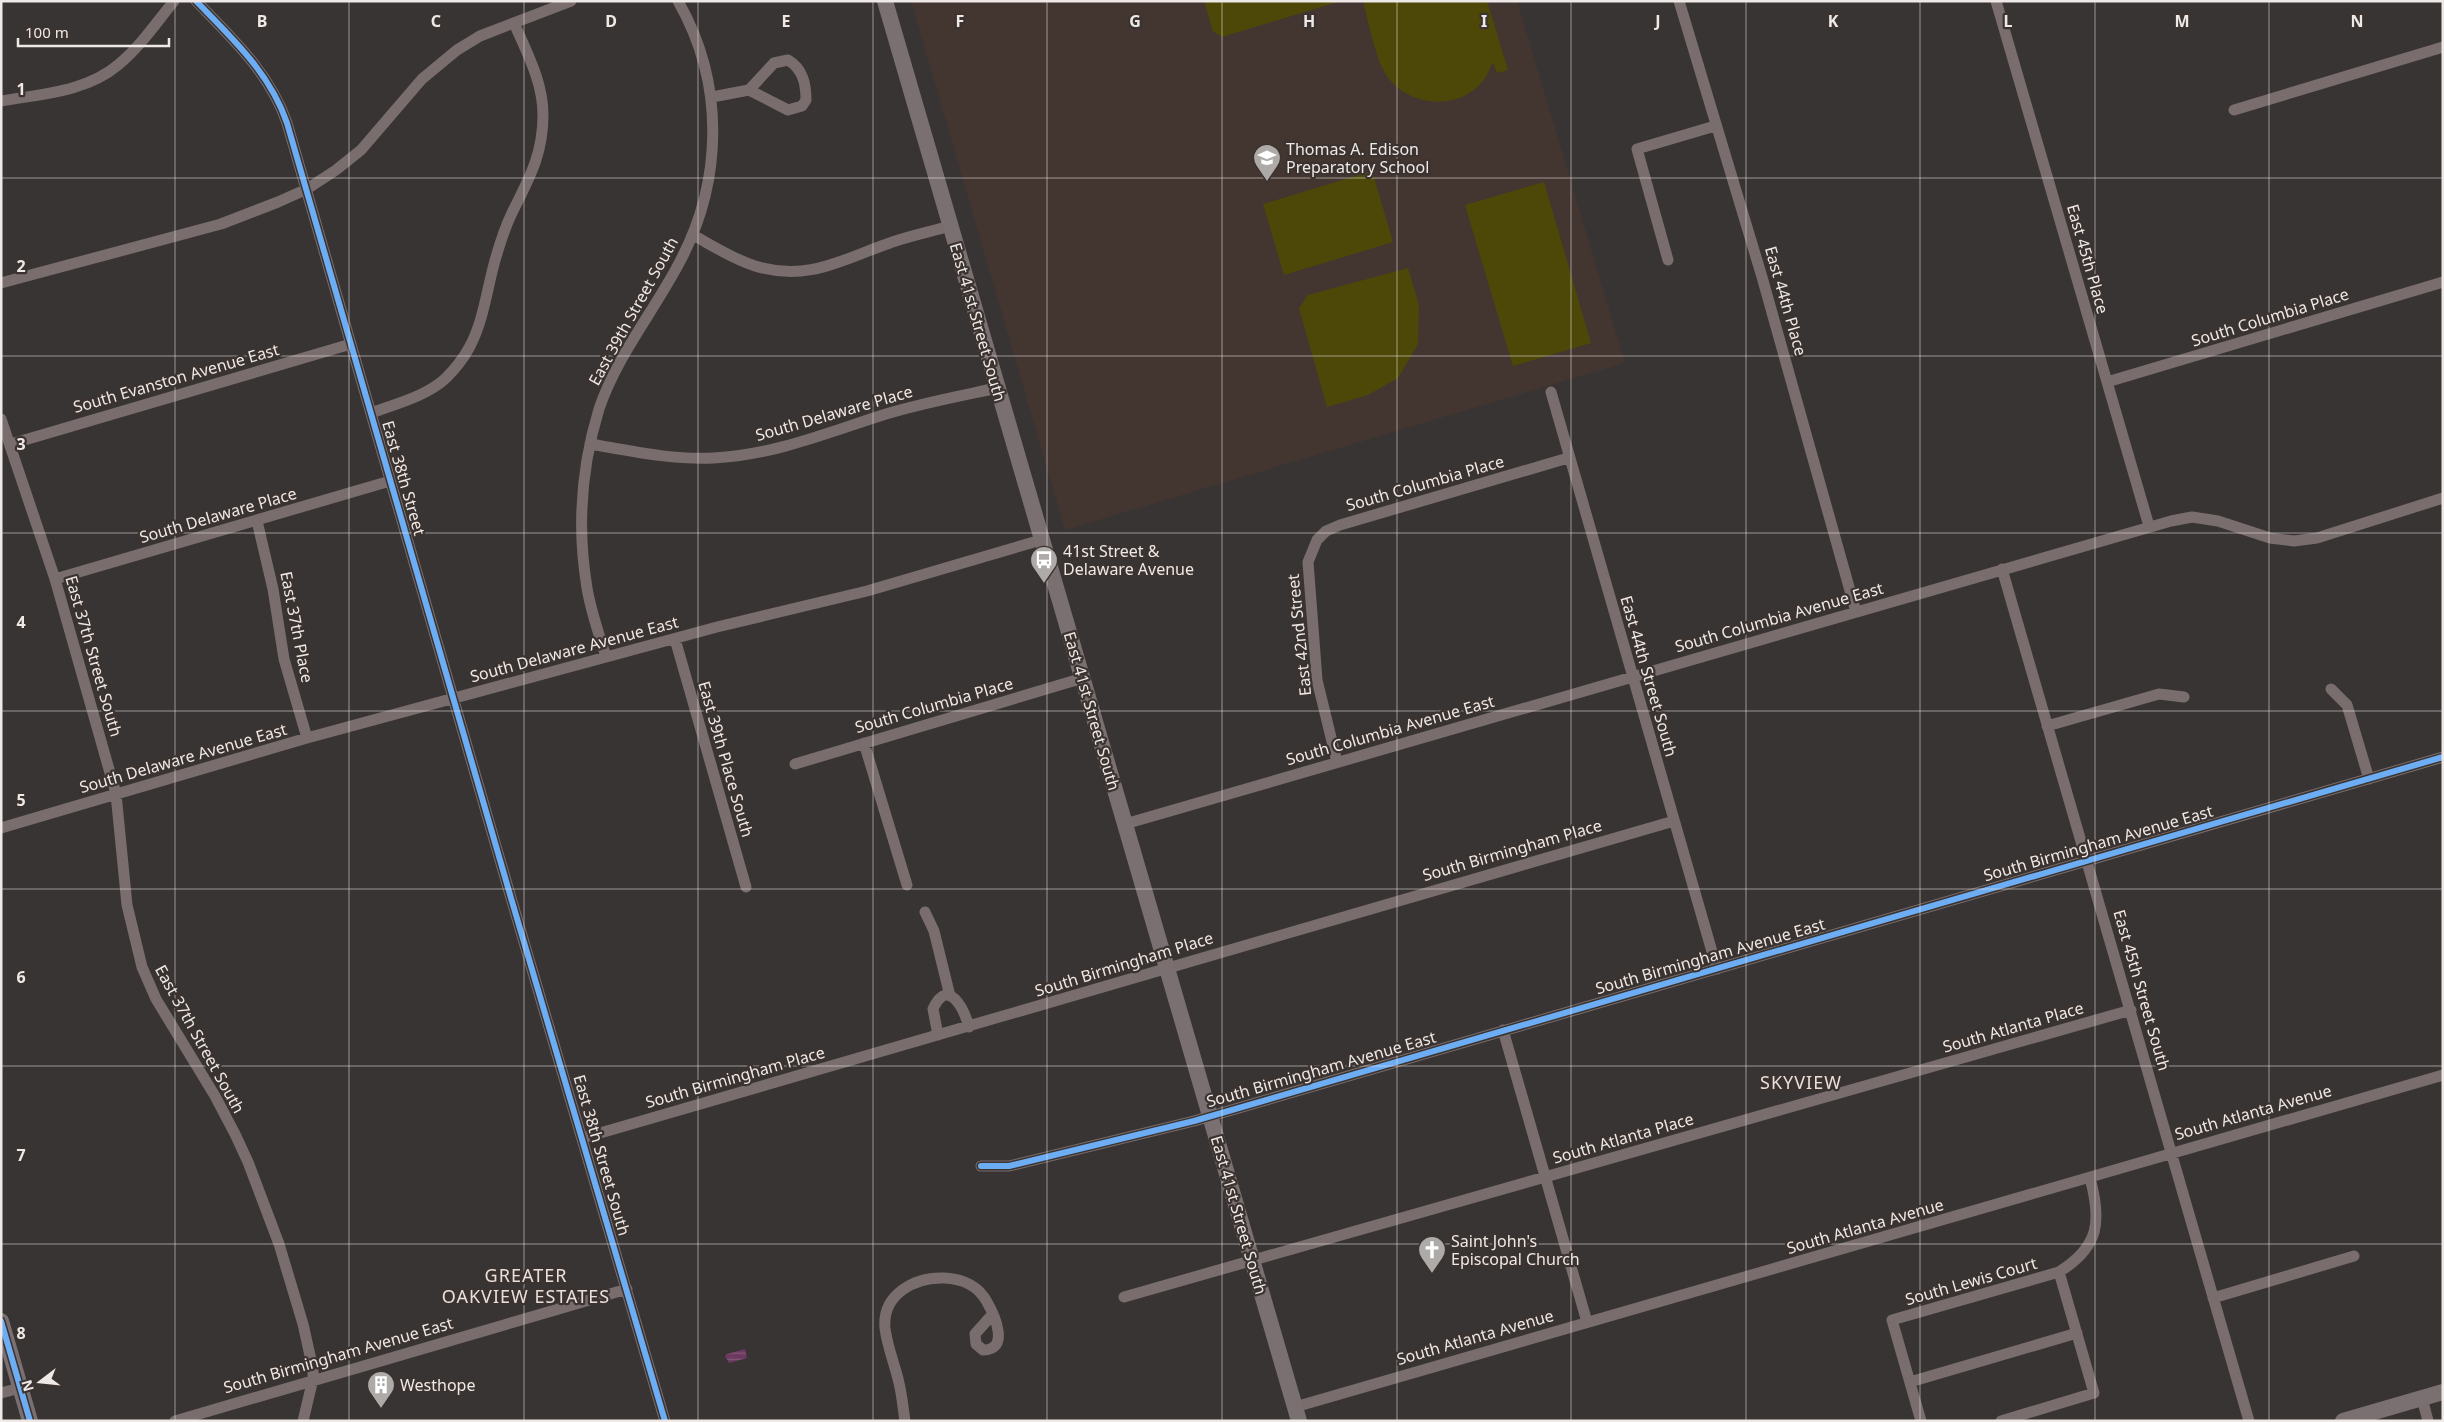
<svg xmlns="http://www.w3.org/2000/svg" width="2444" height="1422" viewBox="0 0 2444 1422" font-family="'Noto Sans',sans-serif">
<defs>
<pattern id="water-rules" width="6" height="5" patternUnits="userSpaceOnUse" patternTransform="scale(1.25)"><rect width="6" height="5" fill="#6e3961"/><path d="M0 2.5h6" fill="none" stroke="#835678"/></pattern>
</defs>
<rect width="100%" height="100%" fill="#383433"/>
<!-- built -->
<path fill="#433631" d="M 911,1 L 1517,1 L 1625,363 L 1065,530 Z"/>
<!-- park -->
<path fill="#4d4807" d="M 1204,1 L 1341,1 L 1222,37 L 1213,31 Z
M 1363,1 L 1487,1 L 1508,70 L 1497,73 L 1493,62 C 1490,68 1487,77 1482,82 C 1456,113 1403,106 1384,71 C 1375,55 1368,20 1363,1 Z
M 1372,171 L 1393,242 L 1284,275 L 1263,204 Z
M 1544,182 L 1591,343 L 1513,366 L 1465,205 Z
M 1408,268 L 1419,305 L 1418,344 L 1398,378 L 1368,395 L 1327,407 L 1299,308 L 1308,295 Z"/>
<!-- water -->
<path fill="url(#water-rules)" d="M 745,1349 L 747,1358 L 729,1363 L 725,1356 L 727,1354 Z"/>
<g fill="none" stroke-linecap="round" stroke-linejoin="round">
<!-- street -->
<path stroke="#796d6e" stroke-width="11" d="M 196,1 C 232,38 270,73 287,123 L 511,898 L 665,1421
M 1679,1 L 1762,277 L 1856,612
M 1996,1 L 2149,526
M 712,97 L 749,90 L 774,63 L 788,60 C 803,69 806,84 806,100 L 802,106 L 788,110 L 749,90
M 1,101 C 41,94 86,92 118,65 C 140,47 156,23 174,1
M 2234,110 L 2443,47
M 693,235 C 713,246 733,259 755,266 C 807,282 841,260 887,244 C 908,236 930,232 950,226
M 1668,260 L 1637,149 L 1715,126
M 1,283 L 221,224 L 278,202 L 307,189 L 336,170 L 361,150 L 422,79 L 457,50 L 480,36 L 571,1
M 2107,382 L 2443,282
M 1551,392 L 1717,969
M 371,413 C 395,404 427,396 446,378 C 455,369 463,359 469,348 C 484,321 487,287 496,257 C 500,243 505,228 511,215 C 528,180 543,156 543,115 C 543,82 527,53 514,23
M 1,419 L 55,579 L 116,794 L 127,905 L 142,967 L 156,999 L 215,1096 L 235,1134 L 248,1162 L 279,1244 L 303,1324 L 313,1369 L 313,1379 L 303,1421
M 11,444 L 351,344
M 590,444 C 631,451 672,460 714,458 C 774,455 829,432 886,414 C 922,403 960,396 997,388
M 257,521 L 273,589 L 284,659 L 307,738
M 2002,569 L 2249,1421
M 55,579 L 390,481
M 675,639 L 746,887
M 606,657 C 599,634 591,612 587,588 C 577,528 581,468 599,409 C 616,358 651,315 677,267 C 723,184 726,85 678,1
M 2331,689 L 2347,705 L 2369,779
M 2047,726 L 2159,694 L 2184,697
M 864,743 L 907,885
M 1337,762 L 1317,680 L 1308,562 L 1317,540 L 1326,531 L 1340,525 L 1568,458
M 795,764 L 1083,678
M 1125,824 L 2171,521 L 2192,517 L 2218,521 L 2270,538 L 2294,541 L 2317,538 L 2443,498
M 1,828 L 307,738 L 717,627 L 867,591 L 1041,540
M 925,912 L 934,931 L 950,996
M 1503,1030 L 1587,1322
M 938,1035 L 933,1009 C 948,976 964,1009 969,1027
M 583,1138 L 1674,821
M 981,1166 L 1009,1166 L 1194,1121 L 2443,757
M 1124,1297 L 2131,1010
M 2213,1298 L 2354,1256
M 1910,1382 L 2077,1333
M 1,1393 L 20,1388
M 2422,1398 L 2428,1421
M 1295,1407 L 2443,1075
M 175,1421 L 627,1289
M 905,1421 C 903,1408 902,1395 899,1383 C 895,1365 887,1346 885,1328 C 882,1294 915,1277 944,1278 C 963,1279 978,1285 987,1302 C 995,1316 1010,1350 983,1350 L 976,1344 L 975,1334 L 992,1315
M 1921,1421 L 1892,1320 L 2059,1272 C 2099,1247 2102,1222 2090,1178
M 2001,1421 L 2094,1393 L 2059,1272"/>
<!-- secondary -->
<path stroke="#7b7071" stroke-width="16" d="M 885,1 L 1299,1421
M 1,1321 L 30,1421
M 2343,1421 L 2443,1392"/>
<defs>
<path id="cycleway" d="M 196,1 C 232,38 270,73 287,123 L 511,898 L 665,1421
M 981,1166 L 1009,1166 L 1194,1121 L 2443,757
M 1,1321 L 30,1421"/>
</defs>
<!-- cycleway casing -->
<use href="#cycleway" stroke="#3b3330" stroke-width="9"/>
<!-- cycleway -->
<use href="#cycleway" stroke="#6dadf4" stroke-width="6"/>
</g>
<!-- grid -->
<path fill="none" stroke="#eee9e7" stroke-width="1" stroke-opacity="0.55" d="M 175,1 L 175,1421M 349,1 L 349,1421M 524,1 L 524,1421M 698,1 L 698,1421M 873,1 L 873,1421M 1047,1 L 1047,1421M 1222,1 L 1222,1421M 1397,1 L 1397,1421M 1571,1 L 1571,1421M 1746,1 L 1746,1421M 1920,1 L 1920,1421M 2095,1 L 2095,1421M 2269,1 L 2269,1421M 1,178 L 2443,178M 1,356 L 2443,356M 1,533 L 2443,533M 1,711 L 2443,711M 1,889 L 2443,889M 1,1066 L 2443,1066M 1,1244 L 2443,1244"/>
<!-- icons -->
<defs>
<symbol id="school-pin" viewBox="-11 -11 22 30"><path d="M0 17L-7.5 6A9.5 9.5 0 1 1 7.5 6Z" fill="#aeaaa8" stroke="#3b3330"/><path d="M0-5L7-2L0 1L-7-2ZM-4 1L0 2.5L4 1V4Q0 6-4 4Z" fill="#fff"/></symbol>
<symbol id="bus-pin" viewBox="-11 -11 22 30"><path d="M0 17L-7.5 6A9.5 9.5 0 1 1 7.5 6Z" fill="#aeaaa8" stroke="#3b3330"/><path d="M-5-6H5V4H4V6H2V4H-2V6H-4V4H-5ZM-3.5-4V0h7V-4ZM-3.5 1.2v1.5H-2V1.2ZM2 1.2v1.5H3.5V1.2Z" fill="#fff"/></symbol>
<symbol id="church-pin" viewBox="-11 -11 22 30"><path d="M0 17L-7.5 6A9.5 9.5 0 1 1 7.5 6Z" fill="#aeaaa8" stroke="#3b3330"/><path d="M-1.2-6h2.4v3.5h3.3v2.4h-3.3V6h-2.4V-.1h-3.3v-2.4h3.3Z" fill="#fff"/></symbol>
<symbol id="building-pin" viewBox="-11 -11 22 30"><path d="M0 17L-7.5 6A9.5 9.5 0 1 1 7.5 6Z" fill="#aeaaa8" stroke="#3b3330"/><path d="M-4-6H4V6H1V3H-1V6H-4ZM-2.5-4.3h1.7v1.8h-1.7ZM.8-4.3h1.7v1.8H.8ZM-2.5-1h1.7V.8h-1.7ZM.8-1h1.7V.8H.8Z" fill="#fff"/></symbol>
</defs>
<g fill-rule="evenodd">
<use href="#school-pin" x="1251" y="142" width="32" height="43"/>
<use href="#bus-pin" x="1028" y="544" width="32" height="43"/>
<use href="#church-pin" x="1416" y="1234" width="32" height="43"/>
<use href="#building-pin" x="365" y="1369" width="32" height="43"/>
</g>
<g text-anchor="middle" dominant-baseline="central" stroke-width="4.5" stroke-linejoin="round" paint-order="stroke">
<!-- poi labels -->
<g font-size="16" fill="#eee9e7" stroke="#3b3330" text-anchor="start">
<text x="1286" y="149">Thomas A. Edison<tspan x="1286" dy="18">Preparatory School</tspan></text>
<text x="1063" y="551">41st Street &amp;<tspan x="1063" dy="18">Delaware Avenue</tspan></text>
<text x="1451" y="1241">Saint John's<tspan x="1451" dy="18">Episcopal Church</tspan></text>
<text x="400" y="1385">Westhope</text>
</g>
<!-- street labels -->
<g font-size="16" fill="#eee9e7" stroke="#3b3330">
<text transform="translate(2088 259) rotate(74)">East 45th Place</text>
<text transform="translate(1786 301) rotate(74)">East 44th Place</text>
<text transform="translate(633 311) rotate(-61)">East 39th Street South</text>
<text transform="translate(2270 317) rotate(-17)">South Columbia Place</text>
<text transform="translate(978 322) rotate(74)">East 41st Street South</text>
<text transform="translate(176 378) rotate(-16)">South Evanston Avenue East</text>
<text transform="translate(834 413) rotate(-16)">South Delaware Place</text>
<text transform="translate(404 478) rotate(74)">East 38th Street</text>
<text transform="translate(1425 483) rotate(-16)">South Columbia Place</text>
<text transform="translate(218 515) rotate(-16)">South Delaware Place</text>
<text transform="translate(1779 617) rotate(-16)">South Columbia Avenue East</text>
<text transform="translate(297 627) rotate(79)">East 37th Place</text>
<text transform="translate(1299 635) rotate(-96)">East 42nd Street</text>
<text transform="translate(574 649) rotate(-15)">South Delaware Avenue East</text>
<text transform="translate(94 656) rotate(74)">East 37th Street South</text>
<text transform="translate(1649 676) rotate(74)">East 44th Street South</text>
<text transform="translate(934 705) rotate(-16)">South Columbia Place</text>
<text transform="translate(1092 711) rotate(74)">East 41st Street South</text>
<text transform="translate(1390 730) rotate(-16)">South Columbia Avenue East</text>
<text transform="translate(183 758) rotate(-16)">South Delaware Avenue East</text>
<text transform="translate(726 759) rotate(74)">East 39th Place South</text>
<text transform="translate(2098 843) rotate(-16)">South Birmingham Avenue East</text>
<text transform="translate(1512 850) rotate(-16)">South Birmingham Place</text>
<text transform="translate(1710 956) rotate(-16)">South Birmingham Avenue East</text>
<text transform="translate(1124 964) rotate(-17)">South Birmingham Place</text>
<text transform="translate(2142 990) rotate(74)">East 45th Street South</text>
<text transform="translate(2013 1027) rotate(-16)">South Atlanta Place</text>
<text transform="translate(200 1039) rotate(61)">East 37th Street South</text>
<text transform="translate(1321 1069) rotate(-16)">South Birmingham Avenue East</text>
<text transform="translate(735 1077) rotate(-16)">South Birmingham Place</text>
<text transform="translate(2253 1112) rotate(-16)">South Atlanta Avenue</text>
<text transform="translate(1623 1138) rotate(-16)">South Atlanta Place</text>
<text transform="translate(602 1155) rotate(74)">East 38th Street South</text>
<text transform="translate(1239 1215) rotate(74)">East 41st Street South</text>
<text transform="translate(1865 1226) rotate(-16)">South Atlanta Avenue</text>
<text transform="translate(1971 1281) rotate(-16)">South Lewis Court</text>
<text transform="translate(1475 1337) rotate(-16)">South Atlanta Avenue</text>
<text transform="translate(338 1355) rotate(-16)">South Birmingham Avenue East</text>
</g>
<!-- neighbourhood labels -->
<g font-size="18" letter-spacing="1" fill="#eadfdb" stroke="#3b3330">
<text x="1801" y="1082">SKYVIEW</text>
<text x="526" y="1275">GREATER<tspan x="526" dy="21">OAKVIEW ESTATES</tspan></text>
</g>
</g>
<g font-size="16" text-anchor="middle" font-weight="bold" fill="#eee9e7" stroke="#3b3330" stroke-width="4.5" stroke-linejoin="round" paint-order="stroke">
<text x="262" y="27">B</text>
<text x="436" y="27">C</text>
<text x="611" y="27">D</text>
<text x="786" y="27">E</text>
<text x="960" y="27">F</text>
<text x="1135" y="27">G</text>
<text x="1309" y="27">H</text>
<text x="1484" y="27">I</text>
<text x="1658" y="27">J</text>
<text x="1833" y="27">K</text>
<text x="2008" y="27">L</text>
<text x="2182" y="27">M</text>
<text x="2357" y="27">N</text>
<text x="21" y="95">1</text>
<text x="21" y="272">2</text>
<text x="21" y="450">3</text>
<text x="21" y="628">4</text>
<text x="21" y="806">5</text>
<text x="21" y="983">6</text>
<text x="21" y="1161">7</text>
<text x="21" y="1339">8</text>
</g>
<!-- border -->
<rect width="2444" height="1422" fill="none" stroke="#eee9e7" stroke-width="5"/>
<!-- north arrow -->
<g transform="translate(40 1382) rotate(254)" stroke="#3b3330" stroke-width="4" paint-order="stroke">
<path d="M0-4L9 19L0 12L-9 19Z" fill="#eee9e7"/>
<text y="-8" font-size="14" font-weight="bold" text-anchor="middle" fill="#eee9e7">N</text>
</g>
<!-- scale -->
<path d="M18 38v8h151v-8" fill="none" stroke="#eee9e7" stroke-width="2.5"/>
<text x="25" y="38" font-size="15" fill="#eee9e7" stroke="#3b3330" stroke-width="4" paint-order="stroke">100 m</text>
</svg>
